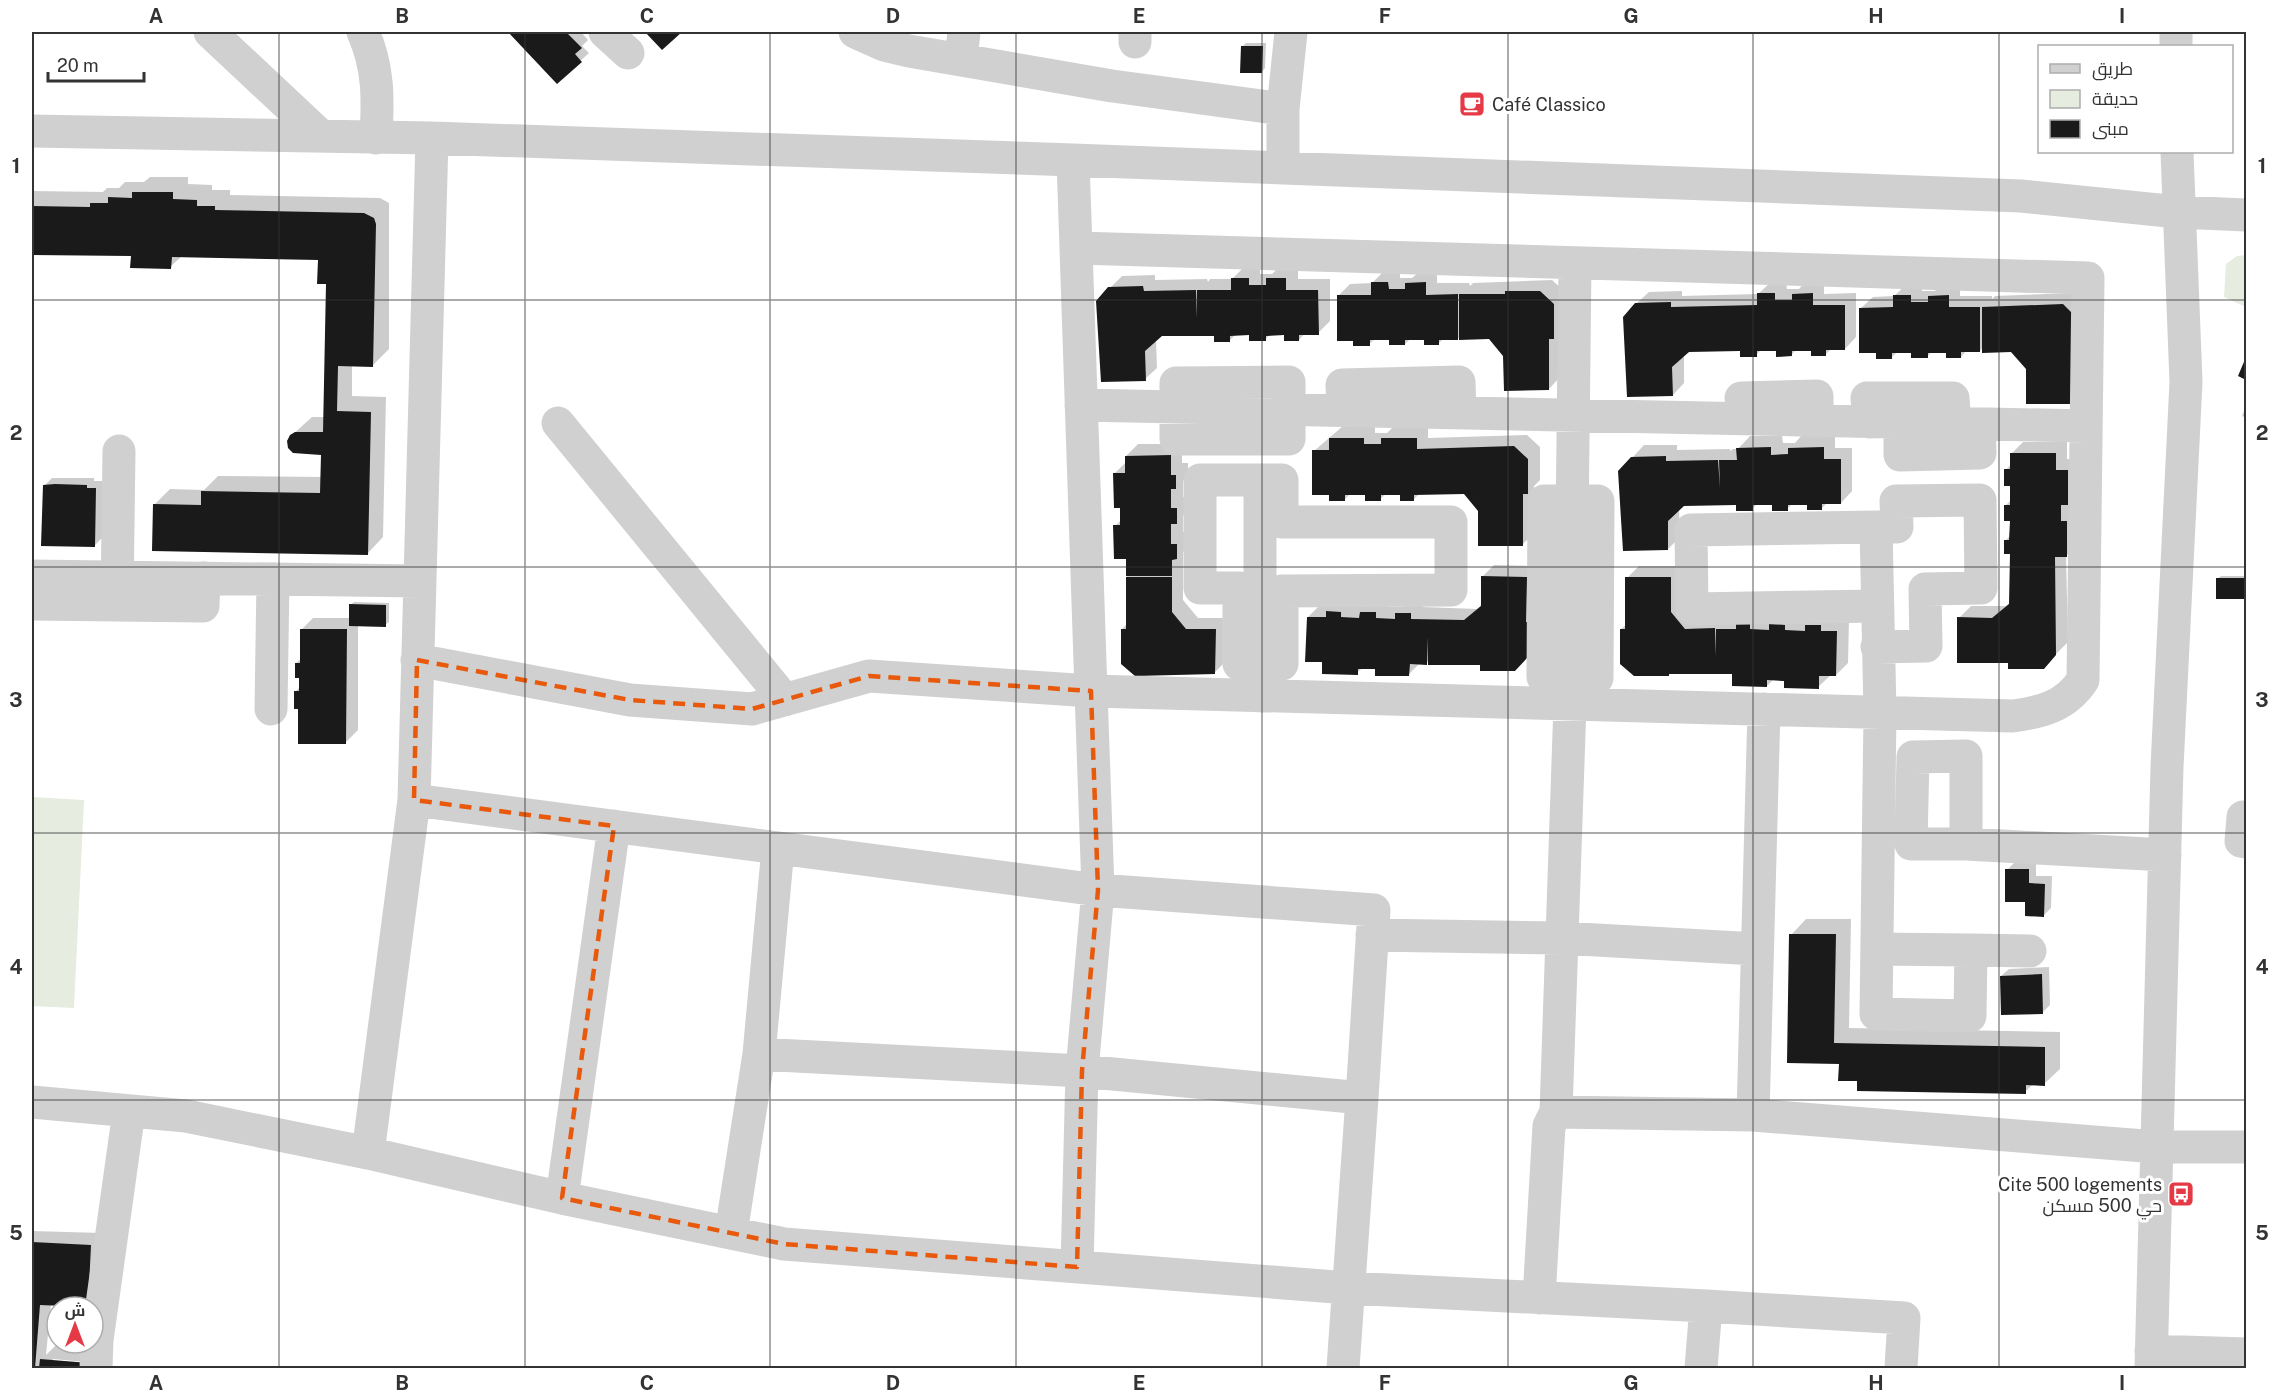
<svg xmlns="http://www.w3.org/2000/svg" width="2278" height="1400" viewBox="0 0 2278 1400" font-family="'Public Sans',Cairo,sans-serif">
<rect width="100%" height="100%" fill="#fff"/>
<!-- green -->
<path fill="#e6ecdf" d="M 2246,255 L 2246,307 L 2224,297 L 2226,264 L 2237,256 Z
M 32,797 L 84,800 L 74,1008 L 32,1006 Z"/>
<!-- shadow -->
<path fill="#0003" fill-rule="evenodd" d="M 510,32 L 581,32 L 588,40 L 582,46 L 589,53 L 557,82 Z
M 1246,43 L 1266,43 L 1265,68 L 1262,72 L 1243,46 Z
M 150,177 L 188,177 L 188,184 L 212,185 L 212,190 L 230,190 L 230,195 L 380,198 L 389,203 L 389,349 L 373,365 L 352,365 L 352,396 L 386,397 L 383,537 L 368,553 L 154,505 L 170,489 L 204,490 L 218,476 L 322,477 L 322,453 L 290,437 L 312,417 L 325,417 L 327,282 L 319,258 L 182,256 L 170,267 L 132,255 L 32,253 L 32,191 L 103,192 L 107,188 L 119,188 L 125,182 L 144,182 Z
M 1244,267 L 1260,267 L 1260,274 L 1272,274 L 1279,267 L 1298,267 L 1298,279 L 1330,279 L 1330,321 L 1318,333 L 1304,334 L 1299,340 L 1286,334 L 1270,334 L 1265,340 L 1251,334 L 1236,334 L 1230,340 L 1215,334 L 1161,335 L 1156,339 L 1157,368 L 1145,379 L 1110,288 L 1122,276 L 1155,275 L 1155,280 L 1207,279 L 1208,282 L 1210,279 L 1232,279 Z
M 1384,271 L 1400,271 L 1400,278 L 1412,278 L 1419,272 L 1437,271 L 1437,283 L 1469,283 L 1470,286 L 1473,283 L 1552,280 L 1565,292 L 1560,377 L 1549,389 L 1505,355 L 1490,338 L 1444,338 L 1438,344 L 1425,339 L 1410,339 L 1405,344 L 1391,339 L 1375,339 L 1369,344 L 1338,296 L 1350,284 L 1372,283 Z
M 1771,282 L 1786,282 L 1787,289 L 1799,289 L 1805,282 L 1824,282 L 1824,294 L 1856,293 L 1856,337 L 1845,349 L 1831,349 L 1825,355 L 1812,349 L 1797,349 L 1791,355 L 1777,349 L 1762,349 L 1756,355 L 1741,350 L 1688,350 L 1684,355 L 1684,383 L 1673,395 L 1636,304 L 1649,292 L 1682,291 L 1682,296 L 1758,294 Z
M 1907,284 L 1922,284 L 1922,291 L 1935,291 L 1941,284 L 1960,284 L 1960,296 L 1992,296 L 1992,299 L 1995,296 L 2075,293 L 2088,305 L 2027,369 L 2012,351 L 1983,347 L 1980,351 L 1966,351 L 1961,357 L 1948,351 L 1932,351 L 1927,357 L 1913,351 L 1898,351 L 1892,357 L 1877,352 L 1861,308 L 1873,297 L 1894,296 Z
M 32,387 L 34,396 L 32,401 Z
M 2246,406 L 2246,418 L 2242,416 Z
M 1343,426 L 1375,426 L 1375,433 L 1387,433 L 1394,426 L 1428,426 L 1428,438 L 1527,435 L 1540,447 L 1540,480 L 1534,486 L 1535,532 L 1523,544 L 1479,510 L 1464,493 L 1420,493 L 1414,499 L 1401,493 L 1386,494 L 1380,499 L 1366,493 L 1350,494 L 1344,500 L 1330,494 L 1314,451 Z
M 1750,436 L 1782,436 L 1783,443 L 1795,443 L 1801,436 L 1835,436 L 1835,448 L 1852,448 L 1852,491 L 1841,503 L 1827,503 L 1821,509 L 1808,503 L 1793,503 L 1787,509 L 1773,503 L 1758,503 L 1752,509 L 1738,504 L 1684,504 L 1679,509 L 1680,537 L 1668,549 L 1632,458 L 1644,445 L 1677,445 L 1677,450 L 1730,449 L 1730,451 L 1733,449 L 1738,449 Z
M 2023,442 L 2067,442 L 2067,459 L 2079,459 L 2078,544 L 2066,556 L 2068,642 L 2043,667 L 2010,662 L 1959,618 L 1971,606 L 2006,606 L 2011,602 L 2011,553 L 2006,540 L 2011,535 L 2011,519 L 2006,505 L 2011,500 L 2012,484 L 2006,470 L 2011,464 L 2011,454 Z
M 1138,444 L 1182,444 L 1182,463 L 1188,463 L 1188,476 L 1183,481 L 1183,497 L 1188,497 L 1188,511 L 1183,516 L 1183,532 L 1188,532 L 1189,546 L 1183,552 L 1183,600 L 1198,618 L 1227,618 L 1227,660 L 1215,672 L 1122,629 L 1127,624 L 1127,558 L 1115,526 L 1122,519 L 1115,473 L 1127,461 L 1126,456 Z
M 52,478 L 94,478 L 94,481 L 103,481 L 102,538 L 94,546 L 44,486 Z
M 1494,565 L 1538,566 L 1540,611 L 1481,664 L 1429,660 L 1426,663 L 1420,663 L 1408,675 L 1376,668 L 1363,667 L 1357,673 L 1324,661 L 1308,617 L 1320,605 L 1387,601 L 1387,607 L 1403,607 L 1409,602 L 1423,602 L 1423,607 L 1477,609 L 1482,604 L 1482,577 Z
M 1639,566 L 1682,566 L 1682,600 L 1849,620 L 1848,663 L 1836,675 L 1831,675 L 1818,687 L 1786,679 L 1774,679 L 1767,686 L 1734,673 L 1671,672 L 1669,675 L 1621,629 L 1627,624 L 1627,578 Z
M 2221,576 L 2246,576 L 2246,597 L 2217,597 L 2217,579 Z
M 354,602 L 389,603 L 389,622 L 385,625 L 358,624 L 358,730 L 346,742 L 300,708 L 295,692 L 300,687 L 301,677 L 296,663 L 301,659 L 301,630 L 313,618 L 350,618 L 350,605 Z
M 2015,862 L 2036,862 L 2036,876 L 2052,876 L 2051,908 L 2044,915 L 2027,900 L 2007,870 Z
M 1806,919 L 1851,919 L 1849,1028 L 2060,1032 L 2060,1069 L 2044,1084 L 2033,1084 L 2025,1092 L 1859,1080 L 1840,1062 L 1791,935 Z
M 2049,967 L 2050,1005 L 2042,1013 L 2001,976 L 2009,969 Z
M 32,1231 L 102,1233 L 100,1293 L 51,1304 L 46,1355 L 57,1344 L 104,1348 L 103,1368 L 32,1368 ZM 53,1359 L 96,1363 L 53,1362 Z"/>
<!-- building -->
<path fill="#1a1a1a" d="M 508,32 L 566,32 L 582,48 L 575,54 L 582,62 L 557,84 Z
M 645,32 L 682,32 L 662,50 Z
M 1241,46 L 1263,46 L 1262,73 L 1240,73 Z
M 132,192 L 173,192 L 173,199 L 197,200 L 197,206 L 215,206 L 215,210 L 364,213 L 374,218 L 376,224 L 373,367 L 338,366 L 337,411 L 371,412 L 368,555 L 152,551 L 153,504 L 201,505 L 201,491 L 320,493 L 321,455 L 293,453 L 288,448 L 287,441 L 290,435 L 295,432 L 323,432 L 326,284 L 317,284 L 318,260 L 172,257 L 171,269 L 130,268 L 131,256 L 32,255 L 32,206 L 90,207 L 90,203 L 108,203 L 108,197 L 132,198 Z
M 1231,278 L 1249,278 L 1249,285 L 1266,285 L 1266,278 L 1286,278 L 1286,290 L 1318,290 L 1319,335 L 1299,335 L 1299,341 L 1284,341 L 1284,335 L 1266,336 L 1266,341 L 1249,341 L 1249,335 L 1230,336 L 1230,342 L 1214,342 L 1214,336 L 1162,336 L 1145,351 L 1146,381 L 1101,382 L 1096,301 L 1108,287 L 1143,286 L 1144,291 L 1196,290 L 1197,318 L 1197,290 L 1231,290 Z
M 1371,282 L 1388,282 L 1389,289 L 1405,289 L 1405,283 L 1426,282 L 1426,295 L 1458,294 L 1458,340 L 1439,340 L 1439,345 L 1424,345 L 1424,340 L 1405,340 L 1405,345 L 1389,345 L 1389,340 L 1370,340 L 1370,346 L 1353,346 L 1353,341 L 1337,341 L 1337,295 L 1371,295 Z
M 1505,291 L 1540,291 L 1554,304 L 1554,339 L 1549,339 L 1549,390 L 1504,391 L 1503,356 L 1489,339 L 1459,340 L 1459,294 L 1505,294 Z
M 1757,293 L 1775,293 L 1775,300 L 1792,300 L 1792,294 L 1813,293 L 1813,305 L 1845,305 L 1845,350 L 1826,350 L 1826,356 L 1811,356 L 1811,351 L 1792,351 L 1792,356 L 1776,357 L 1776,351 L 1757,351 L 1757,357 L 1740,357 L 1740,351 L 1689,352 L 1672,367 L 1673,396 L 1627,397 L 1623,317 L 1635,303 L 1671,302 L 1671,307 L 1757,305 Z
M 1893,295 L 1911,295 L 1911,302 L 1928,302 L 1928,296 L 1949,295 L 1949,307 L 1980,307 L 1980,352 L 1961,352 L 1961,358 L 1946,358 L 1946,353 L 1928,353 L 1928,358 L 1911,358 L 1911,353 L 1892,353 L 1892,359 L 1876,359 L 1876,353 L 1859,353 L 1859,308 L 1893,307 Z
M 2063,304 L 2076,317 L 2072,404 L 2026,404 L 2026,369 L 2011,352 L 1982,353 L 1982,307 Z
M 2246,357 L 2246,380 L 2238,376 Z
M 1329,438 L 1364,438 L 1364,444 L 1381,444 L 1381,438 L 1417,438 L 1417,449 L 1514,446 L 1528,459 L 1528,494 L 1523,494 L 1523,546 L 1478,546 L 1478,511 L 1464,494 L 1414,495 L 1414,501 L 1400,501 L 1400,495 L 1381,495 L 1381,501 L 1365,501 L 1365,495 L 1345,495 L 1345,501 L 1329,501 L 1329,495 L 1312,495 L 1312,450 L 1329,450 Z
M 1771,447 L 1771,455 L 1788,454 L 1788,448 L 1824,447 L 1824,459 L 1841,459 L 1841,504 L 1822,504 L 1822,510 L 1807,510 L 1807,505 L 1788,505 L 1788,511 L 1772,511 L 1772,505 L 1753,505 L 1753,511 L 1736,511 L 1736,505 L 1684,506 L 1668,521 L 1668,550 L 1623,551 L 1618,471 L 1631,457 L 1666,456 L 1666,461 L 1718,460 L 1720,488 L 1719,460 L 1737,460 L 1736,448 Z
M 2010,453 L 2056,453 L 2056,470 L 2068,470 L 2068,505 L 2061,505 L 2061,521 L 2067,521 L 2067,557 L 2055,557 L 2056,655 L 2044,669 L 2008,669 L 2008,663 L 1957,663 L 1957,617 L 1992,618 L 2009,604 L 2010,554 L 2004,554 L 2004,540 L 2009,540 L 2010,521 L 2004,521 L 2004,505 L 2010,505 L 2010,486 L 2004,486 L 2004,469 L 2010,469 Z
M 1171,455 L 1171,475 L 1176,475 L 1176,489 L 1171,489 L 1171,508 L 1177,508 L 1177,524 L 1171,524 L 1171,544 L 1177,544 L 1177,559 L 1172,560 L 1172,576 L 1126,576 L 1126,559 L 1114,559 L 1113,525 L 1120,525 L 1120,508 L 1114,508 L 1113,473 L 1125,473 L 1125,456 Z
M 55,484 L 87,485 L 87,488 L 96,488 L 95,547 L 41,546 L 43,485 Z
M 1481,576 L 1527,577 L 1526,622 L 1528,622 L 1528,657 L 1515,671 L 1480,671 L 1480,665 L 1428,665 L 1428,637 L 1427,665 L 1410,664 L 1409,676 L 1375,676 L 1375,669 L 1358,669 L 1358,675 L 1322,674 L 1322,662 L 1305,662 L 1307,617 L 1326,617 L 1326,611 L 1341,612 L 1341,617 L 1359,618 L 1360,612 L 1376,612 L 1376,618 L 1395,619 L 1395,613 L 1411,613 L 1411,619 L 1464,620 L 1481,606 Z
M 1126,577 L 1172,577 L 1172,612 L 1186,629 L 1216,629 L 1215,674 L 1135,676 L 1121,664 L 1121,629 L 1126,629 Z
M 1625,577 L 1671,577 L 1671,612 L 1685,629 L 1715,628 L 1715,656 L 1716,629 L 1736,629 L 1736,623 L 1750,623 L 1750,629 L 1769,630 L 1769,624 L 1785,625 L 1785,630 L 1805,631 L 1805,625 L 1821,625 L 1821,631 L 1837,631 L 1836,676 L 1819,676 L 1819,689 L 1784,688 L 1784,681 L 1767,680 L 1767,687 L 1732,686 L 1732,674 L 1669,674 L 1669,676 L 1634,676 L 1620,664 L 1620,629 L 1625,629 Z
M 2216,578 L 2246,578 L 2246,599 L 2216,599 Z
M 349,604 L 386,605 L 386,627 L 349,626 Z
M 300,629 L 347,629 L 346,744 L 298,744 L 298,709 L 294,709 L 294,691 L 299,691 L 299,678 L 295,678 L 295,663 L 300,663 Z
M 2005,869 L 2029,869 L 2029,883 L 2045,884 L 2044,917 L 2025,916 L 2025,902 L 2005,902 Z
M 1789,934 L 1836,934 L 1834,1043 L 2045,1047 L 2045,1086 L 2026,1085 L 2026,1094 L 1857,1091 L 1857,1081 L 1838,1081 L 1839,1064 L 1787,1063 Z
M 2042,974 L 2043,1014 L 2001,1015 L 2000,976 Z
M 32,1242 L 91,1245 L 88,1307 L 40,1305 L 35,1368 L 32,1368 Z
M 40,1359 L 89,1363 L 89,1368 L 39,1368 Z"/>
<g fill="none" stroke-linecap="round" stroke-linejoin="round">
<!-- street -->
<path stroke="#d0d0d0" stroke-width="33" d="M 210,32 L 321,136
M 363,32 C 379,68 378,99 376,138
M 605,32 L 628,53
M 855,32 L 884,45 L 909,51 L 1112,86 L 1283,109
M 2176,32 L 2176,46
M 1135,42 L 1135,32
M 961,60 L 964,32
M 32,131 L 432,138 L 1073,160 L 2021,196 L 2178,212 L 2246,215
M 432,138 L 414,800 L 1098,890 L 1082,1071 L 1362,1098 L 1343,1368
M 1073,160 L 1091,691 L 2013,716 C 2042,712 2066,706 2083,680 L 2088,278 L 1077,248
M 1283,167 L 1283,109 L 1291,32
M 1289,382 L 1289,439 L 1176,439 L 1176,383 Z
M 1741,398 L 1817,396 L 1817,421
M 1081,405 L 2086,426
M 1343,410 L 1342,385 L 1459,382 L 1460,413
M 1869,422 L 1867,398 L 1953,398 L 1955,424
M 558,423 L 785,700
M 1900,423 L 1900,455 L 1980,453 L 1979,424
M 1260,480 L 1200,480 L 1200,588 L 1239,588 L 1239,664 L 1282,664 L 1282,591 L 1451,590 L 1451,522 L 1282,522 L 1282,480 L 1260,480 L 1260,696
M 1544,501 L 1598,501 L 1597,678 L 1543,677 Z
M 1876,527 L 1691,530 L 1692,609 L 1877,606
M 32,576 L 420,581
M 117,600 L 119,451
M 32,604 L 203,606 L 204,578
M 1877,647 L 1926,646 L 1925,589 L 1981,588 L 1980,500 L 1896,501 L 1897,527 L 1876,527 L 1880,713 L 1876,1014 L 1970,1016 L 1971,950 L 2030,951
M 417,660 L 630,700 L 752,709 L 869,676 L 1091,691 L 1098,890 L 1374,910 L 1362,1098
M 271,709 L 273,579
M 2246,817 L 2243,817 L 2241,841 L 2246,842
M 1966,844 L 1966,756 L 1913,757 L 1911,844 L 1966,844 L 2165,855
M 1372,935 L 1561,938 L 1757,949
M 1877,949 L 1971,950
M 759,1054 L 1082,1071 L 1077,1267
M 32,1102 L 186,1116 L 368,1153 L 562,1198 L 784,1244 L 1348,1288 L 1706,1306
M 1556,1112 L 1753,1115 L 2157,1147 L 2246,1147
M 1753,1115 L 1764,709
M 368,1153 L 414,800
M 562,1198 L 614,826
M 731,1233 L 759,1054 L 778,848
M 1539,1298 L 1549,1126 L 1556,1112 L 1570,704 L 1575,263
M 2151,1351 L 2246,1354
M 96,1368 L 97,1340 L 129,1111
M 1701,1368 L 1706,1306 L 1904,1318 L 1901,1368
M 2151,1368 L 2167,767 L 2186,382 L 2177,152"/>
</g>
<!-- marked area -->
<path fill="none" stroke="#e8590c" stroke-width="4.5" stroke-dasharray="12 8" stroke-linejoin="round" d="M 417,660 L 630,700 L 752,709 L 869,676 L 1091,691 L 1098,890 L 1082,1071 L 1077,1267 L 784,1244 L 562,1198 L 614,826 L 414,800 Z"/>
<!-- grid -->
<path fill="none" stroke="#333" stroke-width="1.5" stroke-opacity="0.55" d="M 279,32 L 279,1368M 525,32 L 525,1368M 770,32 L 770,1368M 1016,32 L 1016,1368M 1262,32 L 1262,1368M 1508,32 L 1508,1368M 1753,32 L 1753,1368M 1999,32 L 1999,1368M 32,300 L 2246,300M 32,567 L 2246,567M 32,833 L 2246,833M 32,1100 L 2246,1100"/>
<!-- icons -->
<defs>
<symbol id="cafe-square" viewBox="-11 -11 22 22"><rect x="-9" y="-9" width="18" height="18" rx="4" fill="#e63946" stroke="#fff"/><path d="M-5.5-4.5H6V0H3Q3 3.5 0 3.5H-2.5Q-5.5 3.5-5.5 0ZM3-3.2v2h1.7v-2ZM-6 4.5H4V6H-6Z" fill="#fff"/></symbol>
<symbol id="bus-square" viewBox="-11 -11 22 22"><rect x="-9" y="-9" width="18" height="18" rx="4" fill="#e63946" stroke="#fff"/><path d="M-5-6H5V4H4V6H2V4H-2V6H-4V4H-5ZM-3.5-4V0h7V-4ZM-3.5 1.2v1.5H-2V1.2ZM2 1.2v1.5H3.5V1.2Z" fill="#fff"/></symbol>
</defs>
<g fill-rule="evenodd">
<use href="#cafe-square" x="1457" y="89" width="30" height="30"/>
<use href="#bus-square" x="2166" y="1179" width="30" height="30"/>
</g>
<g text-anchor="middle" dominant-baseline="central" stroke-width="6" stroke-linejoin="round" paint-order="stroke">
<!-- poi labels -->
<g font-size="18" fill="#333" stroke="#fff" text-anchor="start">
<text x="1492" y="104">Café Classico</text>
<text x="2162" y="1184" text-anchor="end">Cite 500 logements<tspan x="2162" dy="21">حي 500 مسكن</tspan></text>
</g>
</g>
<!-- border -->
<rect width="2278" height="1400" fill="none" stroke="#ffffff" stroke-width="66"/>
<!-- legend -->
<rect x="2038" y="45" width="195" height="108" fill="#ffffff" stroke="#adadad" stroke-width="1.5"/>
<rect x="2050" y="64" width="30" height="9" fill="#d0d0d0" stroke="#adadad" stroke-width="1.5"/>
<text x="2092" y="75" font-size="18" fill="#333333">طريق</text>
<rect x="2050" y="90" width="30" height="18" fill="#e6ecdf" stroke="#adadad" stroke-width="1.5"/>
<text x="2092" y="105" font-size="18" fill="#333333">حديقة</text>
<rect x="2050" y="120" width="30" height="18" fill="#1a1a1a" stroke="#adadad" stroke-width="1.5"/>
<text x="2092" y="135" font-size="18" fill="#333333">مبنى</text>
<!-- north arrow -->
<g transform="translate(75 1325)"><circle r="28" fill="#ffffff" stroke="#adadad" stroke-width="1.5"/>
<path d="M0-4.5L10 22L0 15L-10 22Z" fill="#e63946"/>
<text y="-9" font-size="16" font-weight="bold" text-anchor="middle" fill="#333333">ش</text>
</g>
<!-- scale -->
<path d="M48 72v9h96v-9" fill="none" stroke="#333333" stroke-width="3"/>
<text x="57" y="72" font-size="18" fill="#333333" stroke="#ffffff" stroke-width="4.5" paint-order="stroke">20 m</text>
<rect x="33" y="33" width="2212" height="1334" fill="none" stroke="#333" stroke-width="2"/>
<g font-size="20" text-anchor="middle" font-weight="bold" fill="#333">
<text x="156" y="23">A</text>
<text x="402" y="23">B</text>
<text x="647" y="23">C</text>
<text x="893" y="23">D</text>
<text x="1139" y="23">E</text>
<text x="1385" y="23">F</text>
<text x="1631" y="23">G</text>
<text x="1876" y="23">H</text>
<text x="2122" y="23">I</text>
<text x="16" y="173">1</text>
<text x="2262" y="173">1</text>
<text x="16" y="440">2</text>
<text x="2262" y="440">2</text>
<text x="16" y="707">3</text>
<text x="2262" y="707">3</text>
<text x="16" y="974">4</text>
<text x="2262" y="974">4</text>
<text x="16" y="1240">5</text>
<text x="2262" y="1240">5</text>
<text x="156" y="1390">A</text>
<text x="402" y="1390">B</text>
<text x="647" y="1390">C</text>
<text x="893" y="1390">D</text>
<text x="1139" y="1390">E</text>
<text x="1385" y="1390">F</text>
<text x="1631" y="1390">G</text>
<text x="1876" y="1390">H</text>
<text x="2122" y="1390">I</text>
</g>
</svg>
